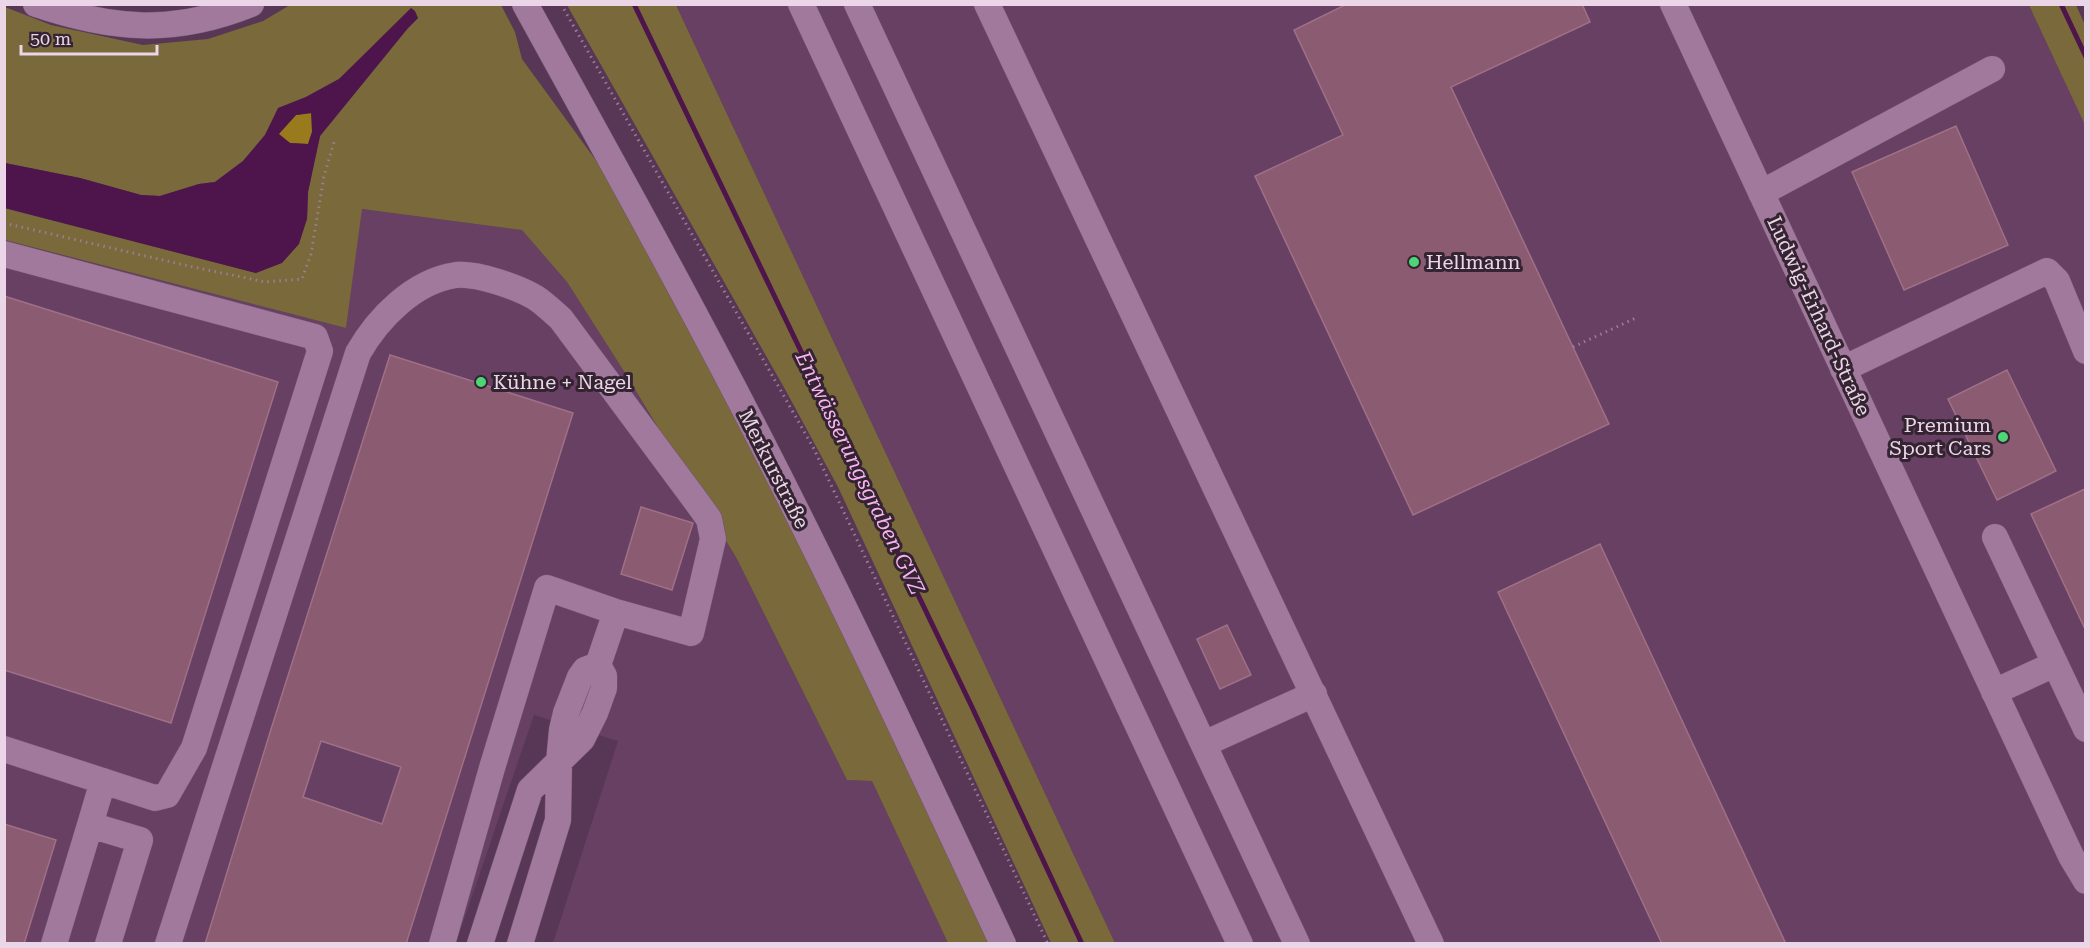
<svg xmlns="http://www.w3.org/2000/svg" width="2090" height="948" viewBox="0 0 2090 948" font-family="'Roboto Serif',serif">
<rect width="100%" height="100%" fill="#583655"/>
<!-- built -->
<path fill="#674064" d="M 676,5 L 2030,5 L 2085,124 L 2085,943 L 1115,943 Z
M 361,209 L 522,230 L 567,282 L 627,376 L 737,559 L 847,780 L 872,781 L 948,943 L 553,943 L 618,741 L 534,715 L 456,943 L 5,943 L 4,240 L 346,328 Z"/>
<!-- green -->
<path fill="#7a693a" d="M 290,5 L 501,5 L 515,32 L 522,59 L 608,177 L 739,424 L 831,609 L 991,943 L 948,943 L 872,781 L 847,780 L 737,559 L 627,376 L 567,282 L 522,230 L 362,209 L 346,328 L 5,240 L 4,208 L 256,273 L 307,219 L 308,192 L 320,136 L 408,28 L 418,18 L 372,48 L 339,79 L 306,97 L 279,108 L 265,135 L 243,161 L 215,182 L 199,184 L 160,196 L 141,195 L 80,178 L 5,163 L 5,7 L 51,25 L 143,45 L 208,39 L 263,21 Z
M 567,5 L 676,5 L 1115,943 L 1051,943 L 838,487 L 786,391 Z
M 2029,5 L 2076,5 L 2085,25 L 2085,125 Z"/>
<!-- forest -->
<path fill="#997b1d" d="M 312,113 L 312,132 L 308,144 L 290,143 L 278,134 L 296,115 Z"/>
<!-- water -->
<path fill="#4e154c" fill-rule="evenodd" d="M 411,8 L 415,11 L 418,18 L 408,28 L 320,136 L 308,192 L 307,219 L 299,244 L 282,263 L 256,273 L 5,208 L 5,163 L 80,178 L 141,195 L 160,196 L 199,184 L 215,182 L 243,161 L 265,135 L 278,108 L 306,97 L 339,79 ZM 311,113 L 312,132 L 308,144 L 290,143 L 279,134 L 296,115 Z"/>
<g fill="none" stroke-linecap="round" stroke-linejoin="round">
<!-- stream -->
<path stroke="#4e154c" stroke-width="5" d="M 634,4 L 971,705 L 1082,944
M 2061,4 L 2086,57"/>
</g>
<!-- building -->
<path fill="#8a5b71" stroke="#a07086" stroke-width="1.5" fill-rule="evenodd" d="M 1347,4 L 1582,4 L 1590,22 L 1451,87 L 1609,424 L 1413,515 L 1255,176 L 1343,135 L 1294,30 Z
M 1956,126 L 2008,245 L 1904,290 L 1852,172 Z
M 4,296 L 278,382 L 171,723 L 4,670 Z
M 390,355 L 573,413 L 406,944 L 205,944 L 272,726 ZM 321,741 L 401,767 L 382,824 L 303,797 Z
M 2007,370 L 2056,471 L 1997,500 L 1948,399 Z
M 2085,489 L 2085,629 L 2031,514 Z
M 641,507 L 693,523 L 672,590 L 621,574 Z
M 1600,544 L 1692,742 L 1786,944 L 1662,944 L 1498,592 Z
M 1227,625 L 1251,675 L 1220,689 L 1197,639 Z
M 4,824 L 56,840 L 24,944 L 4,944 Z"/>
<g fill="none" stroke-linecap="round" stroke-linejoin="round">
<defs>
<path id="minor" d="M 36,4 C 113,30 174,35 251,4
M 525,4 C 606,151 688,298 764,447 C 848,611 925,777 1003,944
M 801,4 L 1240,944
M 857,4 L 1297,944
M 987,4 L 1431,944
M 1673,4 L 2071,856 L 2086,881
M 1761,193 L 1992,69
M 4,254 L 315,337 L 320,351 L 194,748 L 167,795 L 155,798 L 4,749
M 1843,369 L 2047,271 L 2057,281 L 2086,351
M 1995,537 L 2086,729
M 1994,692 L 2055,664
M 1204,744 L 1314,694
M 103,781 L 90,825 L 140,840 L 108,944
M 54,944 L 90,825
M 168,944 L 358,353 C 378,318 414,281 456,275 C 477,273 518,287 536,298 C 545,304 553,312 561,319 L 696,501 L 709,519 L 713,539 L 691,633 L 616,612 L 547,588 L 492,768 L 442,944
M 480,944 L 530,790 L 582,739 L 595,713 L 604,688 L 604,676 L 598,665 L 616,612
M 520,944 L 558,820 L 559,762 L 562,730 L 566,713 L 580,677 L 585,670 L 598,665"/>
</defs>
<!-- minor casing -->
<use href="#minor" stroke="#70546e" stroke-width="27"/>
<!-- path -->
<path stroke="#9a7e97" stroke-width="3" stroke-dasharray="1.5 4.5" stroke-linecap="butt" d="M 561,4 L 814,449 L 1048,944
M 2085,4 L 2086,6
M 4,223 L 184,265 L 265,282 L 302,279 L 311,254 L 324,176 L 334,142
M 1573,347 L 1638,317"/>
<!-- minor -->
<use href="#minor" stroke="#a0799c" stroke-width="26"/>
</g>
<!-- markers -->
<g fill="#4cd676" stroke="#342432" stroke-width="2">
<circle cx="1414" cy="262" r="6"/>
<circle cx="481" cy="382" r="6"/>
<circle cx="2003" cy="437" r="6"/>
</g>
<g text-anchor="middle" dominant-baseline="central" stroke-width="6" stroke-linejoin="round" paint-order="stroke">
<!-- poi labels -->
<g font-size="20" fill="#ebd6e8" stroke="#342432" text-anchor="start">
<text x="1426" y="262">Hellmann</text>
<text x="493" y="382">Kühne + Nagel</text>
<text x="1991" y="425" text-anchor="end">Premium<tspan x="1991" dy="23">Sport Cars</tspan></text>
</g>
<!-- street labels -->
<g font-size="20" fill="#ebd6e8" stroke="#342432">
<text transform="translate(1819 316) rotate(65)">Ludwig-Erhard-Straße</text>
<text transform="translate(774 469) rotate(63)">Merkurstraße</text>
</g>
<!-- water labels -->
<g font-size="21" font-style="italic" fill="#f9b3f2" stroke="#342432">
<text transform="translate(860 473) rotate(64)">Entwässerungsgraben GVZ</text>
</g>
</g>
<!-- border -->
<rect width="2090" height="948" fill="none" stroke="#ebd6e8" stroke-width="12"/>
<!-- scale -->
<path d="M21 45v9h136v-9" fill="none" stroke="#ebd6e8" stroke-width="3"/>
<text x="30" y="45" font-size="18" fill="#ebd6e8" stroke="#342432" stroke-width="4.5" paint-order="stroke">50 m</text>
</svg>
